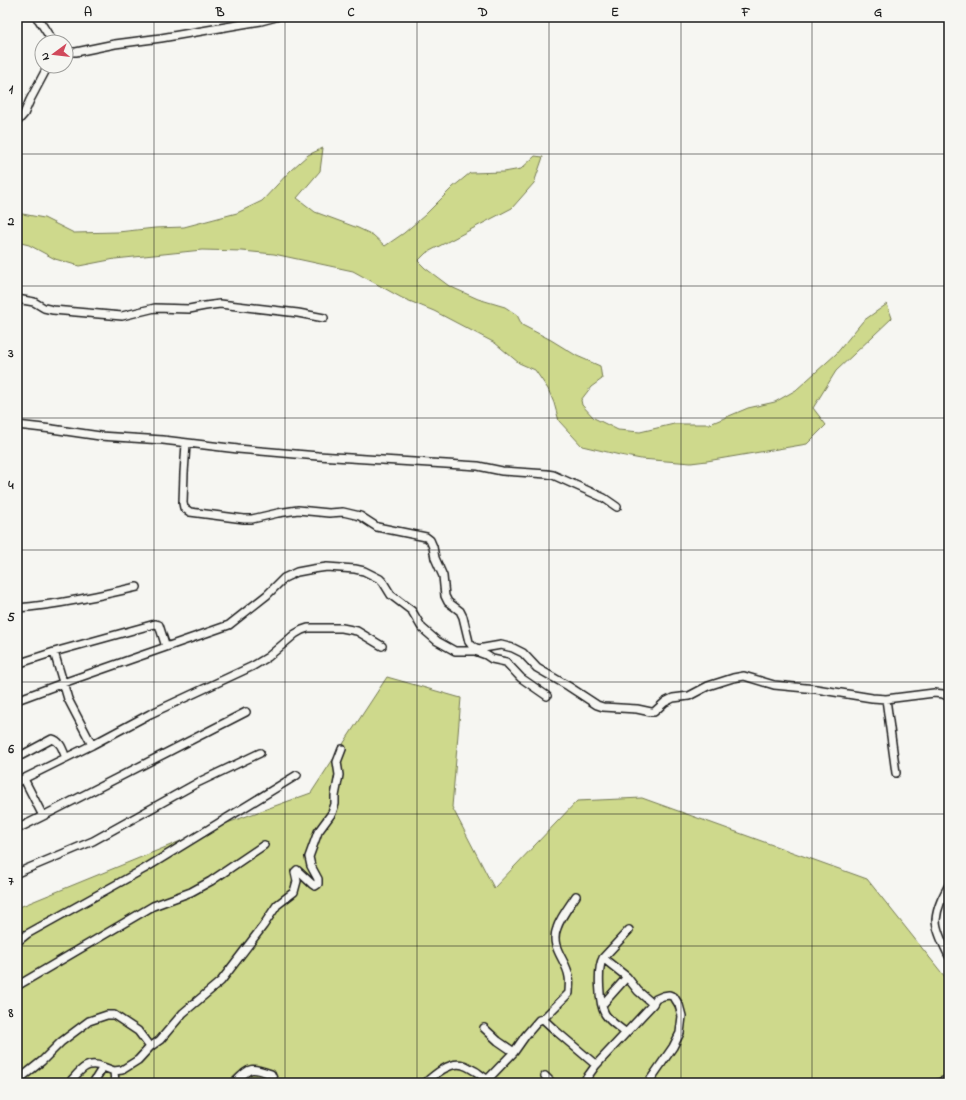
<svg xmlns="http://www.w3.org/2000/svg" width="966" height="1100" viewBox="0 0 966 1100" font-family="'Indie Flower',sans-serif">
<rect width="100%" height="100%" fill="#f6f6f2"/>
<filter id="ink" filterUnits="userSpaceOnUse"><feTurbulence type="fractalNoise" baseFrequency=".025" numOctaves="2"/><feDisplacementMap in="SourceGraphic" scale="8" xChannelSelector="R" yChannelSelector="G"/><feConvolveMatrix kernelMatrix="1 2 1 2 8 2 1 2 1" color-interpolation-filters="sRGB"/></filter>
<g filter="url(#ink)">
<!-- green -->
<path fill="#ced98c" stroke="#757a54" d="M 323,148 L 320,171 L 297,198 L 315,212 L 358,228 L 373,235 L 385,246 L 404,233 L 425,215 L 453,187 L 470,173 L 504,172 L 521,169 L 535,156 L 543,157 L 534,183 L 512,208 L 426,253 L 418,261 L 425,268 L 449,286 L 478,299 L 505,307 L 517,315 L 522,325 L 551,340 L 577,356 L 600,366 L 602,379 L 591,387 L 581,400 L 582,405 L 594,418 L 618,430 L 640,432 L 674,424 L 710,424 L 748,408 L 775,402 L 796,390 L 836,354 L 863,321 L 887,304 L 892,318 L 836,371 L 813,408 L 826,425 L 807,444 L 707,461 L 691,463 L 641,459 L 620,455 L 582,446 L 559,421 L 554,403 L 548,389 L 535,370 L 519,363 L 495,343 L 434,311 L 402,298 L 353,271 L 274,254 L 242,251 L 202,250 L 115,259 L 79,266 L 55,259 L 29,245 L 17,242 L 17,213 L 44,218 L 74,233 L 118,232 L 155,228 L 184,227 L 237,213 L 262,201 L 291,170 L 308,155 Z
M 387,677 L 461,698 L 452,807 L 494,888 L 577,801 L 642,798 L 867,879 L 949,982 L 949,1083 L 17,1083 L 17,908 L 205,831 L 311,793 Z"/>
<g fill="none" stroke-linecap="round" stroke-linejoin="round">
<defs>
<path id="minor" d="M 36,17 L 39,20 L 53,42
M 66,52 L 76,52 L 115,44 L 161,38 L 261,21 L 276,17
M 17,122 L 24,114 L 30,100 L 48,66
M 17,299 L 34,302 L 44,308 L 53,310 L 122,316 L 155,308 L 189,309 L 205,306 L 220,304 L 298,313 L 324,318
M 17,425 L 52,429 L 100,436 L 163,440 L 238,449 L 318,456 L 478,466 L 502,471 L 547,474 L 553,475 L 604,498 L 617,507
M 186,444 L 184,473 L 183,503 L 184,508 L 190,512 L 244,519 L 252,519 L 278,513 L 298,510 L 329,513 L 343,512 L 360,516 L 377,527 L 426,537 L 430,540 L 433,547 L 435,558 L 443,576 L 445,596 L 448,602 L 460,611 L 463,617 L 469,642 L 472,646 L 478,649 L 501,645 L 513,648 L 523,653 L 537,668 L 568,686 L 597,705 L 603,707 L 637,709 L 651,712 L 654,712 L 665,702 L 673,698 L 689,696 L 708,686 L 733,678 L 744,676 L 774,685 L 816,689 L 872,698 L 886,699 L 934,693 L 943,694 L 949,697
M 17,608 C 57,605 97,596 137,587
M 54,652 L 68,699 L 92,745
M 17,664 L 54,652 L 155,624 L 159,625 L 166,647
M 886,699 L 896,773
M 17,700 L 63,683 L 229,625 L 267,595 L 284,578 L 297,572 L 313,569 L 327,567 L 355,569 L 364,571 L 380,579 L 383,582 L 391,595 L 412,611 L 422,628 L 437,641 L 455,651 L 475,651 L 486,655 L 492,659 L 506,662 L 521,678 L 547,696
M 17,756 L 22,755 L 52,739 C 61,741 63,751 66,758
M 24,779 L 43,816
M 17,782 L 92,745 L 150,714 L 253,666 L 268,657 L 295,634 L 302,630 L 308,628 L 342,628 L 357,631 L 382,646
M 17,829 L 43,816 L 246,712
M 17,873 L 93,841 L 199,782 L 260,753
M 949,885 C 943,896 937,907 936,920 C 936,931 944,946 949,956
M 17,942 L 27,934 L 144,869 L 297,775
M 603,958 L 629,930
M 17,986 L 22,983 L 153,906 L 191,892 L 211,881 L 264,845
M 602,1005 L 627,977
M 543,1019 L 569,993 C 569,988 570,982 569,977 C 567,960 549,948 557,928 C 560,918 570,905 576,896
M 484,1028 L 498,1041 L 514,1052
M 626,1033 C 619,1027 610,1022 605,1014 C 599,1004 597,968 603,958 L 627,977 L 638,991 L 653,1004
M 545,1076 L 552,1083
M 17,1081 L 42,1061 L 61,1042 L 89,1021 L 107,1015 L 114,1015 L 138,1031 L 150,1047
M 69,1083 C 80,1071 86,1060 103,1067
M 93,1083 L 103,1067 L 114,1071
M 115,1083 L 114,1071 L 122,1070 L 138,1060 L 150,1047 L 160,1040 L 183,1013 L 221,981 L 263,926 L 277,905 L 294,892 L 297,881 L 295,872 L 297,870 L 298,871 L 312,884 L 315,886 L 318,884 L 318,879 L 311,866 L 309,857 L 318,832 L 332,813 L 335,804 L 335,796 L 339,775 L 337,762 L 342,749
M 234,1083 C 250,1068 249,1066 271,1074 L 275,1083
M 425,1083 C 434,1075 450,1061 463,1065 C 467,1066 471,1069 475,1071 C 479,1073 483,1078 488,1079 L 514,1052 L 526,1035 L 539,1020 L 543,1019 L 556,1031 L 596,1065
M 583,1083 L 596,1065 L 653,1004 L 656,999 L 663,996 L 669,995 L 674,997 L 679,1005 L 682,1016 L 680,1033 L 673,1047 L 648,1083
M 939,1083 L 949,1079"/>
</defs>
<!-- minor casing -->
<use href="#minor" stroke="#1c1c1c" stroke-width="10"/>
<!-- minor -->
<use href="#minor" stroke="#f6f6f2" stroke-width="7"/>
</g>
</g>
<!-- grid -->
<path fill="none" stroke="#1c1c1c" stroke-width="1" stroke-opacity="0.55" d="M 154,17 L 154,1083M 285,17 L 285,1083M 417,17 L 417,1083M 549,17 L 549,1083M 681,17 L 681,1083M 812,17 L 812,1083M 17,154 L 949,154M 17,286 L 949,286M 17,418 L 949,418M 17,550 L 949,550M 17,682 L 949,682M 17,814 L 949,814M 17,946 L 949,946"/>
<!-- margin -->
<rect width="966" height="1100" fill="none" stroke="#f6f6f2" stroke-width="44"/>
<!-- north arrow -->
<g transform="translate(54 54) rotate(255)"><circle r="19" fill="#f6f6f2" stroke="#9f9f9c"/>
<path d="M0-3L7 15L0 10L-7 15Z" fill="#d1495b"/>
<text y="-6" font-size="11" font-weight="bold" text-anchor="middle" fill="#1c1c1c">N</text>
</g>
<rect x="22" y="22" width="922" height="1056" fill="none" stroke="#1c1c1c" stroke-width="1.5"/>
<g font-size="13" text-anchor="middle" font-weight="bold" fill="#1c1c1c">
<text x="88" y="16">A</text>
<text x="220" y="16">B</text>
<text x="351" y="16">C</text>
<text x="483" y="16">D</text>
<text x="615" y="16">E</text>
<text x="746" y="16">F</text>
<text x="878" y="16">G</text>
<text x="11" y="93">1</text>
<text x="11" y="225">2</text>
<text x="11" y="357">3</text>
<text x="11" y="489">4</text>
<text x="11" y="621">5</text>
<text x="11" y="753">6</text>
<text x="11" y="885">7</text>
<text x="11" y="1017">8</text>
</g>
</svg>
